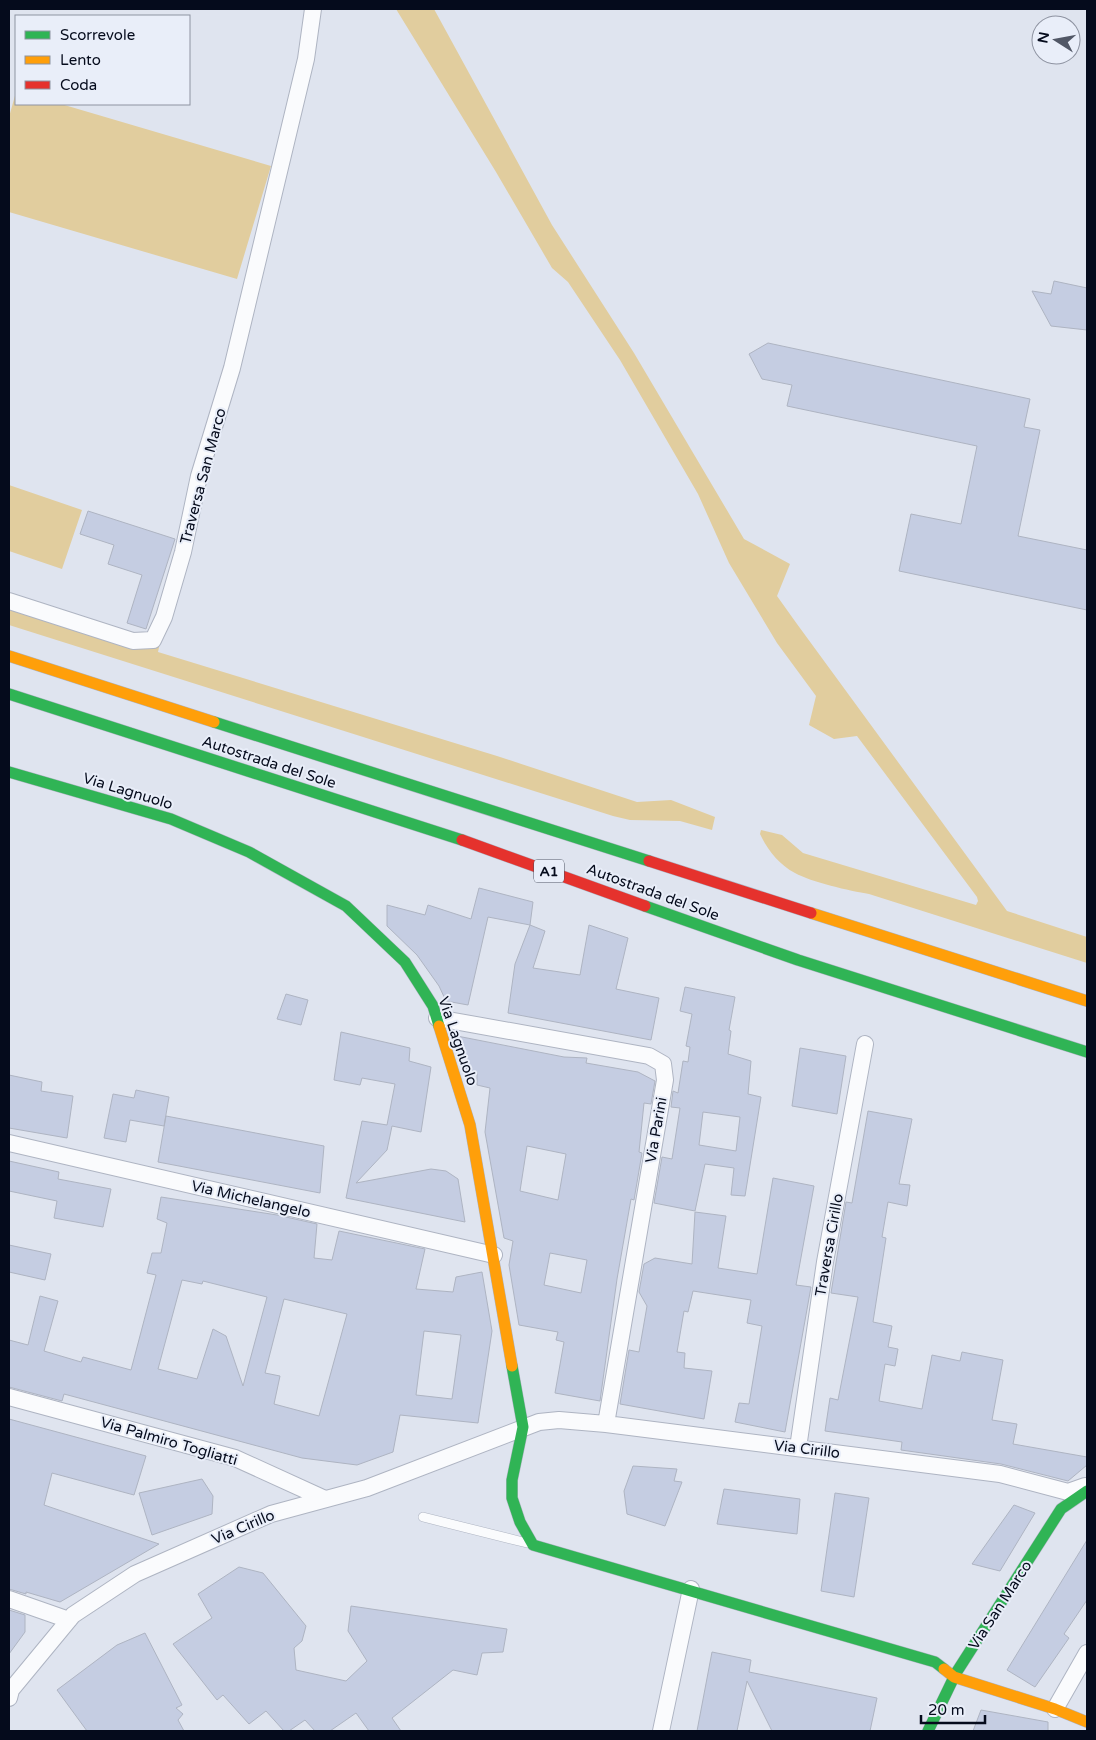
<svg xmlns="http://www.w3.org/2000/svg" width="1096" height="1740" viewBox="0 0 1096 1740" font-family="'Varela Round',sans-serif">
<rect width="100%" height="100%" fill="#dfe4ef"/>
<!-- green -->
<path fill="#e1cd9e" d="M 396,9 L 434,9 L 552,225 L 634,353 L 744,539 L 790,564 L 777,596 L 797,624 L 1007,911 L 1087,937 L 1087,963 L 869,894 C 850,891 811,882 795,873 C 779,865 767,849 760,834 L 761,830 L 782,835 L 803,853 L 976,905 L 978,901 L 977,897 L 857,736 L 834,739 L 809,725 L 816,696 L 777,643 L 729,563 L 698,494 L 620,360 L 568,282 L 552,268 L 496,172 Z
M 16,92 L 16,104 L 61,104 L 271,166 L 237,279 L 9,212 L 9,117 Z
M 9,485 L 82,510 L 62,569 L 9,551 Z
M 9,604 L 130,642 L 161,638 L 158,652 L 497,756 L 637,802 L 671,800 L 715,817 L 712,830 L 680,821 L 630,820 L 613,816 L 9,625 Z"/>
<!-- building -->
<path fill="#c5cde2" stroke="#aeb4c2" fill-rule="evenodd" d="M 1054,281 L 1087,288 L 1087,330 L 1051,326 L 1032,291 L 1051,294 Z
M 768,343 L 1030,399 L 1024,427 L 1040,430 L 1018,536 L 1087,550 L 1087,610 L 899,571 L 911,514 L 961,524 L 977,446 L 787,406 L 792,385 L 762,379 L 749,354 Z
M 88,511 L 175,539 L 146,629 L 127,623 L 142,575 L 108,564 L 114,545 L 80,534 Z
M 479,888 L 533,902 L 530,925 L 488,917 L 468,1005 L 446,1001 L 439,986 L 417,955 L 387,926 L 387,905 L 425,915 L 428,905 L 471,919 Z
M 530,925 L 545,931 L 533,968 L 580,975 L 589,925 L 628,938 L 616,989 L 659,998 L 651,1040 L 508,1013 L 515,964 Z
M 685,987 L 735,997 L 729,1030 L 731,1031 L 728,1054 L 751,1061 L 748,1094 L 761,1097 L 745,1196 L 731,1195 L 734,1168 L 705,1164 L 695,1211 L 654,1203 L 662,1157 L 672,1159 L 680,1108 L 671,1107 L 673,1091 L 678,1093 L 683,1061 L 688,1062 L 690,1047 L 686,1046 L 692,1014 L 680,1011 ZM 703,1112 L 740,1117 L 736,1151 L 699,1145 Z
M 286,994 L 308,1000 L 301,1025 L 277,1019 Z
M 341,1032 L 410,1048 L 409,1061 L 431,1067 L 421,1132 L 392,1126 L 387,1150 L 356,1183 L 431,1169 L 446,1171 L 458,1179 L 465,1222 L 346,1198 L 362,1121 L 387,1125 L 395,1084 L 362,1078 L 360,1085 L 334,1080 Z
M 457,1036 L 564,1057 L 587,1058 L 586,1063 L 638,1072 L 655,1081 L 651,1104 L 644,1103 L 639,1152 L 642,1153 L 634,1200 L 631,1199 L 617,1279 L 600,1401 L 555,1393 L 564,1342 L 556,1340 L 558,1332 L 519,1325 L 509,1265 L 513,1241 L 504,1238 L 485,1132 L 490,1088 L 477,1085 L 477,1072 L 467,1070 ZM 527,1146 L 566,1154 L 558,1200 L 520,1191 ZM 550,1253 L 587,1260 L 581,1293 L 544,1285 Z
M 800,1048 L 846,1056 L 837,1114 L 792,1106 Z
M 9,1075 L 42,1082 L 41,1091 L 73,1096 L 67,1138 L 9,1128 Z
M 136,1090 L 169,1097 L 164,1126 L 130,1120 L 126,1142 L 104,1138 L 113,1094 L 134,1098 Z
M 868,1111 L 912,1119 L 899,1184 L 910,1185 L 907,1206 L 888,1202 L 882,1237 L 886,1238 L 873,1322 L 892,1326 L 888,1347 L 898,1349 L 895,1366 L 885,1364 L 879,1401 L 922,1409 L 932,1355 L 960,1361 L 962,1352 L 1003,1360 L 992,1420 L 1017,1424 L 1013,1444 L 1087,1457 L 1087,1465 L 1068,1481 L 1001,1464 L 901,1450 L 902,1442 L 825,1431 L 830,1398 L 838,1400 L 858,1297 L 831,1293 L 846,1202 L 852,1203 Z
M 166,1116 L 324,1146 L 320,1193 L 158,1162 Z
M 9,1161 L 59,1172 L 58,1179 L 111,1189 L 103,1227 L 54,1218 L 57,1201 L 9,1191 Z
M 773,1178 L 814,1186 L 796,1285 L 811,1287 L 785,1432 L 735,1422 L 739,1403 L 749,1404 L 762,1326 L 747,1323 L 751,1300 L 693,1291 L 688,1312 L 684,1311 L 677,1352 L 685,1353 L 684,1368 L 712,1371 L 704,1419 L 620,1404 L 629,1350 L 639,1352 L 647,1306 L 639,1292 L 644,1264 L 655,1258 L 692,1264 L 695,1212 L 726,1216 L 718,1268 L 757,1274 Z
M 161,1197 L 277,1215 L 317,1224 L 314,1258 L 332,1260 L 339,1231 L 425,1249 L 416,1289 L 453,1292 L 456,1277 L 482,1272 L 492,1331 L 478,1423 L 400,1415 L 393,1452 L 357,1465 L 302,1458 L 64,1394 L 62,1401 L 9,1387 L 9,1340 L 28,1345 L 40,1296 L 58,1301 L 44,1351 L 81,1362 L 83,1357 L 131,1370 L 156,1275 L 147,1273 L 152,1253 L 161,1253 L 167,1223 L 157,1219 ZM 182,1280 L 202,1284 L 203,1281 L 267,1297 L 243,1386 L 226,1336 L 213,1329 L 197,1379 L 158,1369 ZM 284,1299 L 347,1314 L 319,1416 L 274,1404 L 280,1376 L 265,1373 ZM 424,1331 L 461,1335 L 452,1399 L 416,1395 Z
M 9,1245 L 51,1254 L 45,1280 L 9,1272 Z
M 9,1419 L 146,1456 L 134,1495 L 52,1473 L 44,1505 L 159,1544 L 60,1602 L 26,1592 L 26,1594 L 9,1589 Z
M 633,1466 L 677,1469 L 674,1481 L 682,1482 L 665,1526 L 627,1514 L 624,1491 Z
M 202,1479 L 213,1496 L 212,1514 L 152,1535 L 139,1493 Z
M 724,1489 L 800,1499 L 797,1534 L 717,1524 Z
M 835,1493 L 869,1498 L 854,1597 L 821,1591 Z
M 1014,1505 L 1035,1513 L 1000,1571 L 972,1564 Z
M 1087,1540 L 1087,1600 L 1064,1634 L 1069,1638 L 1035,1687 L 1007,1670 Z
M 239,1567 L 263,1573 L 306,1626 L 302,1641 L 294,1648 L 296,1670 L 346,1681 L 367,1661 L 348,1631 L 351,1606 L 507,1629 L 503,1652 L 482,1653 L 477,1675 L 453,1670 L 392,1718 L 401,1731 L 369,1731 L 356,1713 L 330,1731 L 315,1731 L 305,1720 L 289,1731 L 284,1731 L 266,1711 L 249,1724 L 223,1695 L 217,1700 L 173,1644 L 212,1618 L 198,1594 Z
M 9,1610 L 25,1615 L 25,1632 L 9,1654 Z
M 145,1633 L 182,1705 L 176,1708 L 183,1714 L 178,1720 L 184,1731 L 87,1731 L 57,1690 L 117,1645 Z
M 712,1652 L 751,1660 L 749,1672 L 877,1698 L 870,1731 L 772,1731 L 747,1681 L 737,1731 L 697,1731 Z
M 981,1710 L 1048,1722 L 1048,1731 L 973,1731 Z"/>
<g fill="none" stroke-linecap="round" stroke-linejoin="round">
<defs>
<path id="lane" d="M 423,1517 L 527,1543"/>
<path id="street" d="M 9,601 L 133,641 L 153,640 L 164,617 L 183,552 L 199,476 L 232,368 L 306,59 L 313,9
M 437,1018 L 649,1056 L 663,1064 L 665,1080 L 606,1424
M 9,1143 L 494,1255
M 9,1397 L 235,1458 L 325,1499
M 798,1448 L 825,1262 L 865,1044
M 9,1599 L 69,1620
M 9,1698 L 11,1690 L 73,1615 L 135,1574 L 271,1514 L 367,1488 L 539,1422 L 559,1420 L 606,1424 L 1000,1474 L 1068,1492 L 1085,1486
M 1055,1709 L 1087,1653
M 661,1731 L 691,1589"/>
<path id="fast" d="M 9,694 L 462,840
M 214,722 L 649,861
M 9,772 L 171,819 L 249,852 L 346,906 L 405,962 L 433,1006 L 439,1026
M 645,906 L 798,960 L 1087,1052
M 512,1366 L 523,1427 L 512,1480 L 512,1498 L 520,1522 L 533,1545 L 935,1662 L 944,1669
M 928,1731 L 956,1673 L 1061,1509 L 1087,1491"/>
<path id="slow" d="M 9,656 L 214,722
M 811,913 L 1087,1001
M 439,1026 L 470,1125 L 512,1366
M 944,1669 L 954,1677 L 1055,1709 L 1087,1722"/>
<path id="jam" d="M 462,840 L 645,906
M 649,861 L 811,913"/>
</defs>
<!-- lane casing -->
<use href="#lane" stroke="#aeb4c2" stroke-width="10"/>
<!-- street casing -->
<use href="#street" stroke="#aeb4c2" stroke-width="18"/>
<!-- fast casing -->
<use href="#fast" stroke="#aeb4c2" stroke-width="12"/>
<!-- slow casing -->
<use href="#slow" stroke="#aeb4c2" stroke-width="12"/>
<!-- jam casing -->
<use href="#jam" stroke="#aeb4c2" stroke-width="12"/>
<!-- lane -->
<use href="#lane" stroke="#fafbfd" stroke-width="9"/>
<!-- street -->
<use href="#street" stroke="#fafbfd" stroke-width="16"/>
<!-- fast -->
<use href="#fast" stroke="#30b455" stroke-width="11"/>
<!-- slow -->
<use href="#slow" stroke="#ff9f0a" stroke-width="11"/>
<!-- jam -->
<use href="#jam" stroke="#e5322d" stroke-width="11"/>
</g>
<g text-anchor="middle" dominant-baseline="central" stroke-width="4" stroke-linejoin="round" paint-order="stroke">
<!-- shield labels -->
<rect fill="#e9eef9" stroke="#494f5e" stroke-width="1" x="534" y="859.5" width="30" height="23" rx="4"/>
<g font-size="14" font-weight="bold" fill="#050b1c">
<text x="549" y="871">A1</text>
</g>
<!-- street labels -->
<g font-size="15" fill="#050b1c" stroke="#e9eef9">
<text transform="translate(203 476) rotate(-75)">Traversa San Marco</text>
<text transform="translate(269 762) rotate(18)">Autostrada del Sole</text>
<text transform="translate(128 791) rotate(17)">Via Lagnuolo</text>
<text transform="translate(653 892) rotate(20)">Autostrada del Sole</text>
<text transform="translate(458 1041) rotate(71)">Via Lagnuolo</text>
<text transform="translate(656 1130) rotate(-80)">Via Parini</text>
<text transform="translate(251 1199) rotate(13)">Via Michelangelo</text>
<text transform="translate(829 1245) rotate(-80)">Traversa Cirillo</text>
<text transform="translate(169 1441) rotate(16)">Via Palmiro Togliatti</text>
<text transform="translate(807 1449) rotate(7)">Via Cirillo</text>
<text transform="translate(243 1527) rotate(-23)">Via Cirillo</text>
<text transform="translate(1000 1605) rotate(-57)">Via San Marco</text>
</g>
</g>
<!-- border -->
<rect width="1096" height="1740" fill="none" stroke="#050b1c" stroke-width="20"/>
<!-- legend -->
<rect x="15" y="15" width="175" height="90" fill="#e9eef9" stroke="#8e93a1"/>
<rect x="25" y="31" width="25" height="8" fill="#30b455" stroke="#8e93a1"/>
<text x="60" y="40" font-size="15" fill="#050b1c">Scorrevole</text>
<rect x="25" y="56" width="25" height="8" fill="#ff9f0a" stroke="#8e93a1"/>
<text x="60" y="65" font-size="15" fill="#050b1c">Lento</text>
<rect x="25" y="81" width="25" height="8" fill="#e5322d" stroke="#8e93a1"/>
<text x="60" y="90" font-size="15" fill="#050b1c">Coda</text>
<!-- north arrow -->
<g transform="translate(1056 40) rotate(281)"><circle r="24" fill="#e9eef9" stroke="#8e93a1"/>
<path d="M0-4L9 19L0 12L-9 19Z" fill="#515766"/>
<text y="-8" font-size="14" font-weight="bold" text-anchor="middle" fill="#050b1c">N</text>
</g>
<!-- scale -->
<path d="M921 1715v8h64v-8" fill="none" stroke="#050b1c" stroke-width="2.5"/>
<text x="928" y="1715" font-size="15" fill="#050b1c" stroke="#e9eef9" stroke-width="4" paint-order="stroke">20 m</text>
</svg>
